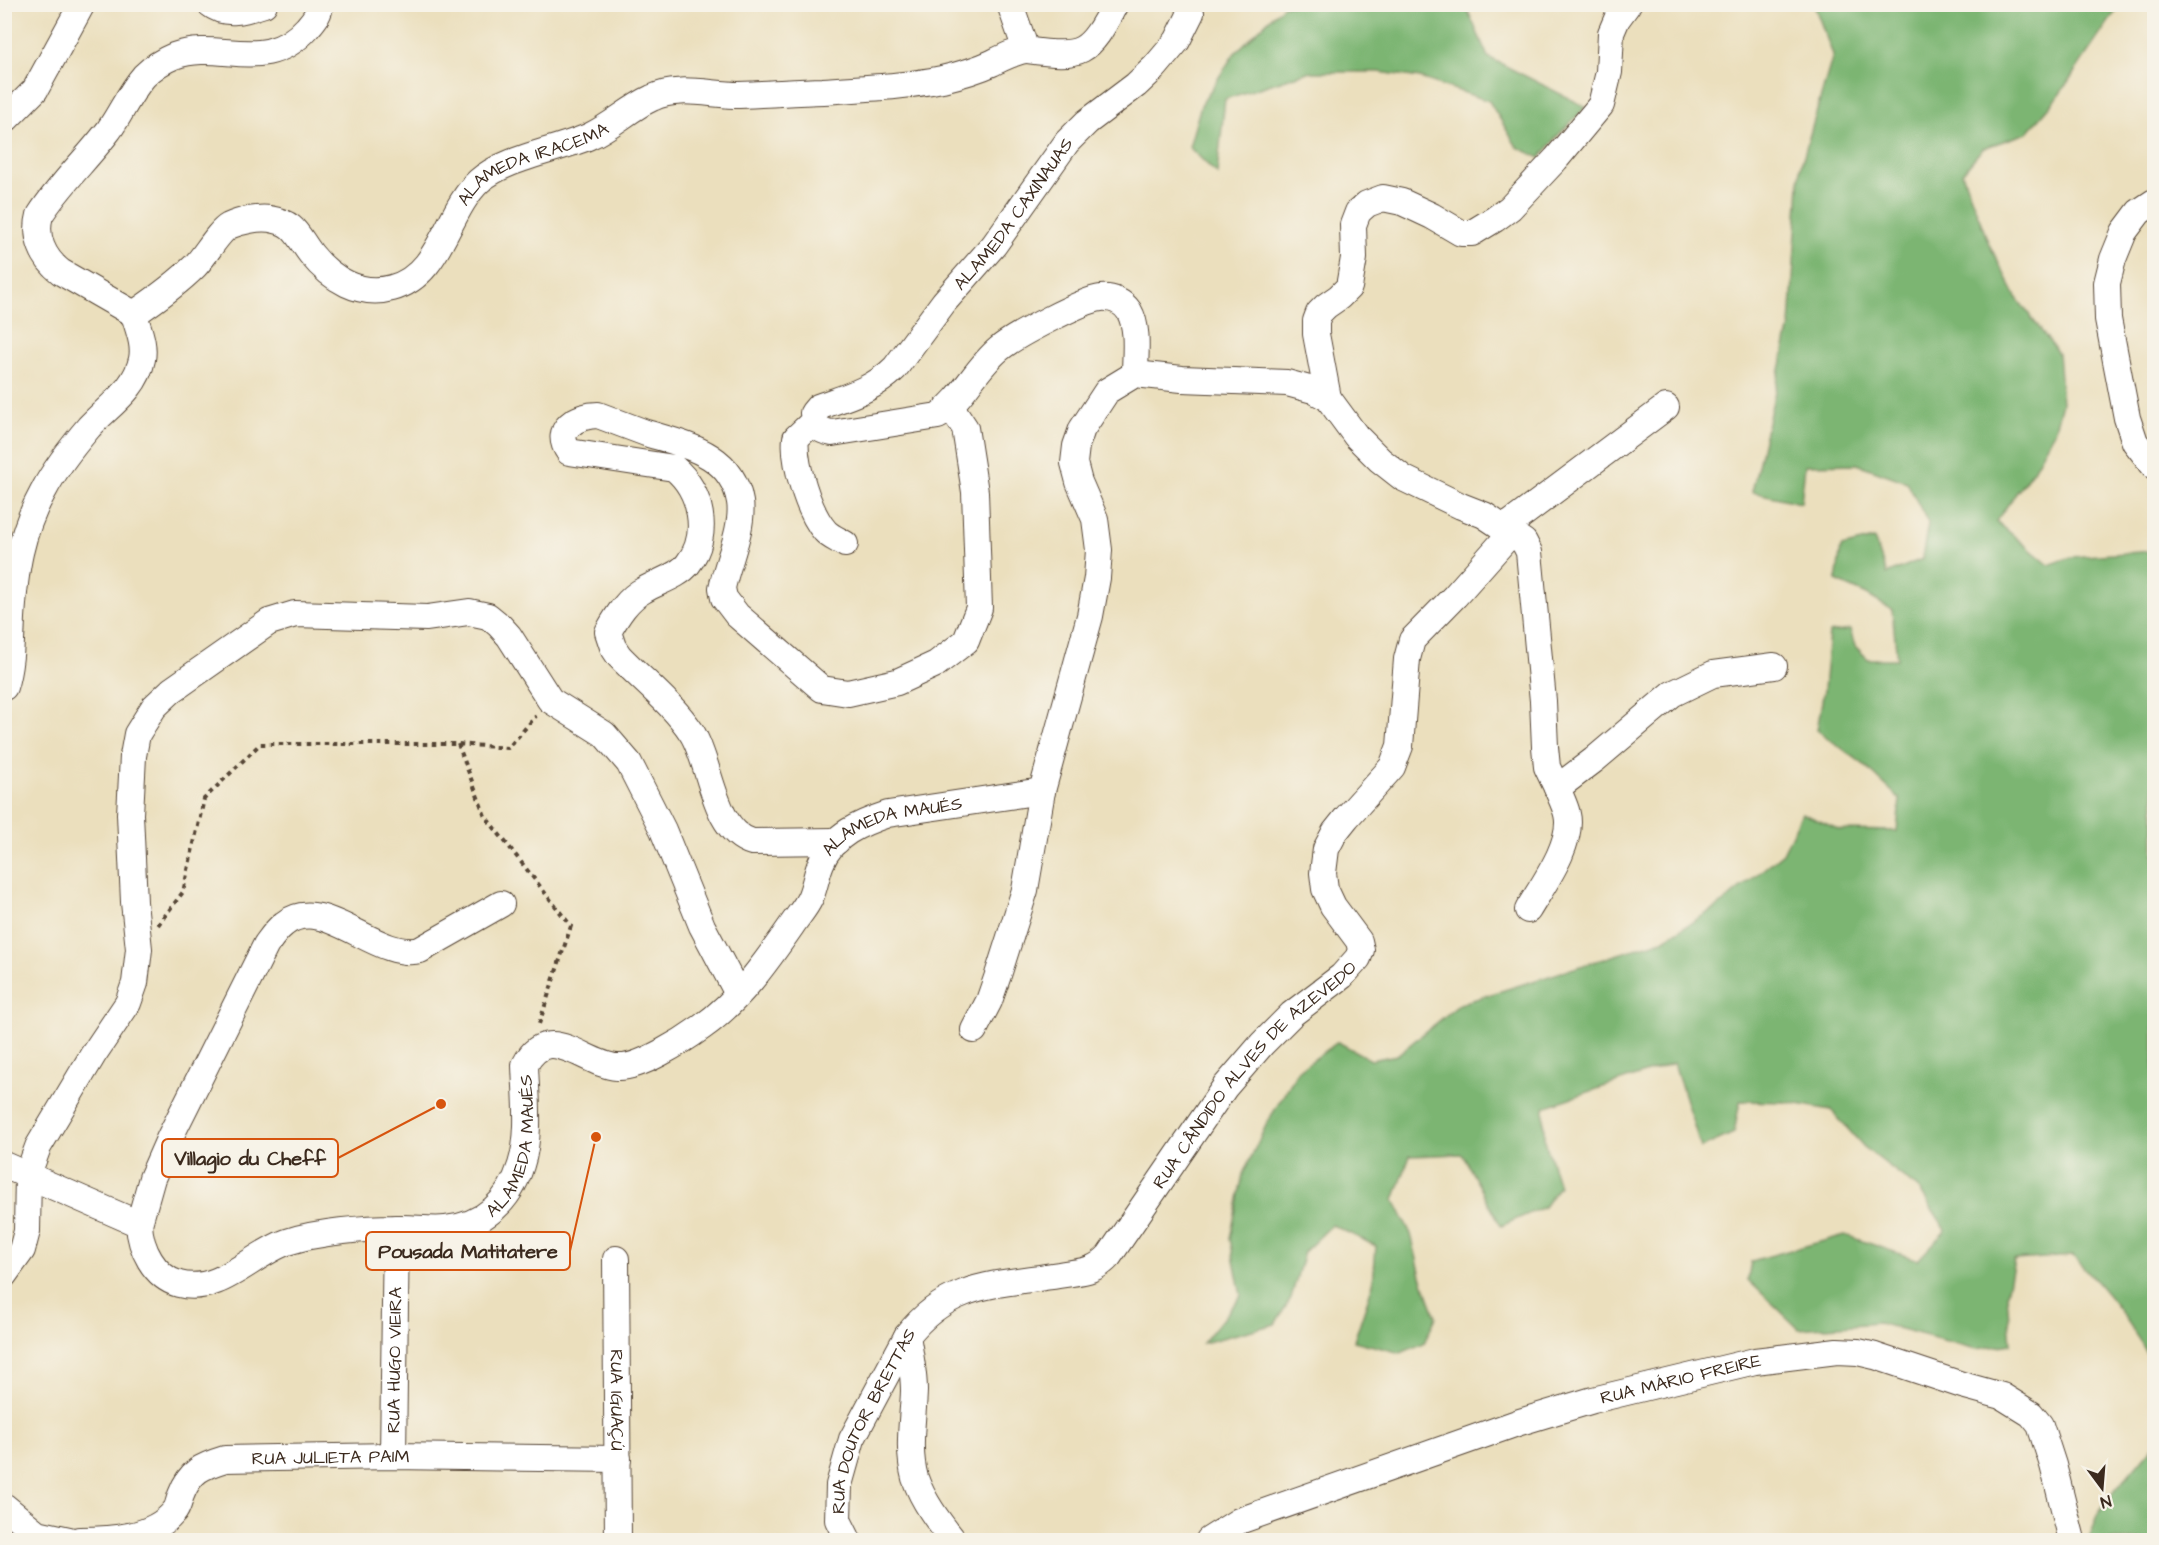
<svg xmlns="http://www.w3.org/2000/svg" width="2159" height="1545" viewBox="0 0 2159 1545" font-family="'Architects Daughter',sans-serif">
<rect width="100%" height="100%" fill="#f7f3e8"/>
<filter id="ink" filterUnits="userSpaceOnUse"><feTurbulence type="fractalNoise" baseFrequency=".0167" numOctaves="2"/><feDisplacementMap in="SourceGraphic" scale="12" xChannelSelector="R" yChannelSelector="G"/><feConvolveMatrix kernelMatrix="1 2 1 2 8 2 1 2 1" color-interpolation-filters="sRGB"/></filter>
<filter id="wash" filterUnits="userSpaceOnUse"><feTurbulence type="fractalNoise" baseFrequency=".008" numOctaves="4" result="noise"/><feDisplacementMap in="SourceGraphic" scale="24" xChannelSelector="R" yChannelSelector="G"/><feGaussianBlur stdDeviation="1.35" result="paint"/><feColorMatrix in="noise" values="0 0 0 0 0 0 0 0 0 0 0 0 0 0 0 0 0 1.4 0 .05"/><feComposite in="paint" operator="in"/></filter>
<g filter="url(#wash)">
<rect width="100%" height="100%" fill="#ebdfbd"/>
<!-- forest -->
<path fill="#7cb572" stroke="#5c7048" stroke-width="1.5" d="M 1284,5 L 1475,5 L 1468,11 L 1488,57 L 1586,107 L 1560,133 L 1540,158 L 1517,147 L 1489,101 L 1420,78 L 1379,72 L 1308,72 L 1225,99 L 1217,174 L 1189,147 L 1201,105 L 1234,54 Z
M 1814,5 L 2120,5 L 2057,98 L 2027,133 L 1983,148 L 1962,173 L 1989,244 L 2016,297 L 2058,353 L 2062,403 L 2054,432 L 2033,470 L 1996,521 L 2049,565 L 2071,557 L 2154,551 L 2154,1368 C 2135,1325 2105,1290 2073,1256 L 2014,1260 L 2007,1294 L 2011,1344 L 1977,1349 L 1878,1323 L 1799,1329 L 1748,1280 L 1751,1261 L 1845,1235 L 1918,1260 L 1946,1230 L 1919,1189 L 1864,1147 L 1831,1110 L 1786,1102 L 1740,1101 L 1734,1133 L 1701,1148 L 1674,1063 L 1544,1107 L 1544,1138 L 1559,1186 L 1544,1207 L 1501,1226 L 1462,1154 L 1410,1156 L 1394,1200 L 1411,1234 L 1421,1276 L 1436,1317 L 1424,1343 L 1401,1353 L 1354,1341 L 1373,1284 L 1376,1246 L 1332,1225 L 1304,1252 L 1291,1298 L 1275,1324 L 1203,1343 L 1241,1296 L 1230,1239 L 1243,1174 L 1268,1121 L 1298,1071 L 1338,1042 L 1371,1060 L 1397,1055 L 1460,1004 L 1663,940 L 1719,906 L 1783,853 L 1802,813 L 1840,830 L 1897,831 L 1900,799 L 1863,764 L 1817,730 L 1824,690 L 1829,633 L 1850,630 L 1855,646 L 1868,659 L 1897,659 L 1892,610 L 1867,595 L 1836,581 L 1841,547 L 1874,539 L 1887,574 L 1922,559 L 1928,523 L 1907,482 L 1857,464 L 1805,465 L 1801,503 L 1752,492 L 1790,326 L 1800,169 L 1833,55 Z
M 2154,1445 L 2154,1540 L 2088,1540 L 2103,1505 Z"/>
</g>
<g filter="url(#ink)">
<g fill="none" stroke-linecap="round" stroke-linejoin="round">
<defs>
<g id="minor">
<path d="M 210,4 C 226,17 246,10 264,4"/>
<path d="M 1010,4 L 1026,50 C 1083,58 1088,55 1115,4"/>
<path d="M 4,121 L 35,90 L 82,4"/>
<path d="M 2154,202 L 2139,212 L 2124,232 L 2113,259 L 2107,283 L 2108,319 L 2127,418 L 2135,442 L 2154,466"/>
<path id="s1" d="M 134,314 C 156,299 177,284 195,266 C 205,256 218,232 229,226 C 240,221 259,217 270,219 C 296,223 297,236 311,254 C 331,279 360,297 392,288 C 441,275 446,212 479,181 C 504,158 559,150 590,136 C 612,126 630,108 652,98 C 678,85 711,95 739,95 C 767,94 795,92 823,91 C 863,88 903,87 942,79 C 959,75 977,70 992,63 C 1004,57 1013,52 1026,50"/>
<path id="s2" d="M 1135,374 C 1135,355 1139,328 1129,311 C 1123,302 1112,297 1101,298 C 1083,300 1014,336 999,349 C 976,368 963,398 938,416 L 832,433 C 819,431 815,426 813,413 L 818,407 C 846,397 873,390 895,368 L 944,302 L 994,245 L 1067,142 L 1087,122 L 1136,85 L 1155,67 L 1177,41 L 1191,13 L 1188,4"/>
<path d="M 1328,398 L 1316,334 L 1316,321 L 1319,313 L 1326,306 L 1339,297 L 1349,287 L 1354,258 L 1353,225 L 1358,212 L 1367,204 L 1383,198 L 1402,202 L 1432,216 L 1461,233 L 1472,233 L 1495,219 L 1510,208 L 1556,159 L 1601,105 L 1609,72 L 1611,33 L 1617,19 L 1628,4"/>
<path d="M 814,421 L 796,438 C 793,462 809,513 825,531 C 830,537 839,540 845,544"/>
<path d="M 1503,529 L 1666,407"/>
<path d="M 1511,533 L 1524,542 L 1529,552 L 1543,701 L 1545,747 L 1547,767 L 1557,788"/>
<path d="M 4,687 C 11,665 11,641 12,618 C 15,570 20,533 44,490 C 56,467 72,447 89,427 C 108,406 136,390 142,359 C 145,344 138,329 134,314 L 61,272 C 43,258 34,237 40,215 C 60,184 87,159 109,130 C 121,113 130,92 144,76 C 152,68 164,60 174,56 C 221,39 265,75 307,28 C 313,21 320,14 320,4"/>
<path d="M 837,841 L 752,842 C 713,831 711,763 692,733 C 673,704 643,681 619,656 L 613,647 L 608,632 C 617,616 628,598 644,590 C 657,582 679,576 688,564 C 711,535 701,490 674,468 L 569,452 C 552,429 578,415 598,415 C 614,421 630,427 646,433 C 685,445 732,453 740,502 C 744,527 727,563 722,588 L 724,598 L 737,615 L 822,689 L 848,693 L 897,682 L 936,664 L 966,641 L 979,608 L 975,492 L 965,428 L 951,407"/>
<path d="M 1528,910 C 1542,886 1574,843 1567,814 C 1565,805 1560,796 1557,788 L 1594,760 L 1672,694 L 1713,674 L 1774,666"/>
<path id="s3" d="M 4,1165 L 139,1224 C 140,1248 154,1277 179,1284 C 219,1295 252,1254 287,1242 C 316,1232 365,1228 396,1228 C 412,1227 430,1231 446,1229 C 484,1225 510,1201 521,1165 C 531,1134 526,1097 525,1065 C 548,1020 585,1065 617,1067 C 639,1069 684,1040 702,1027 C 739,1001 767,961 792,925 C 798,916 806,907 810,898 C 815,887 816,875 821,863 C 832,835 861,823 888,814 L 1042,791"/>
<path d="M 139,1224 L 152,1178 L 170,1137 L 266,945 C 271,938 277,929 284,924 C 323,892 376,961 420,950 L 501,904"/>
<path id="s4" d="M 616,1259 L 618,1540"/>
<path d="M 4,1275 L 22,1250 L 27,1231 L 28,1174 L 38,1147 L 93,1055 L 128,1003 L 135,983 L 139,949 L 134,902 L 130,814 L 133,756 L 137,734 L 154,707 L 172,690 L 269,622 L 295,614 L 427,618 L 469,612 L 488,616 L 499,625 L 509,636 L 550,700 L 604,734 L 629,763 L 663,830 L 702,926 L 738,994"/>
<path d="M 907,1336 C 910,1354 914,1372 914,1391 C 913,1420 907,1449 915,1478 C 923,1501 938,1521 953,1540"/>
<path id="s5" d="M 393,1456 L 396,1228"/>
<path d="M 4,1506 L 37,1533 L 69,1540"/>
<path id="s6" d="M 79,1540 C 110,1540 153,1538 174,1512 C 178,1508 179,1500 181,1495 C 190,1471 202,1466 225,1459 L 393,1456 L 618,1459"/>
<path id="s7" d="M 848,1540 L 838,1520 L 839,1485 L 852,1439 L 907,1336 C 949,1282 997,1285 1059,1275 C 1081,1271 1093,1273 1109,1256 L 1225,1087 L 1262,1044 L 1292,1014 L 1342,976 L 1358,958 L 1361,950 L 1359,941 L 1333,906 L 1325,889 L 1323,873 L 1326,849 L 1335,832 L 1347,817 L 1392,767 L 1400,746 L 1407,659 L 1412,640 L 1455,596 L 1511,533 L 1484,515 L 1461,506 L 1403,478 L 1380,460 L 1356,436 L 1328,398 L 1313,390 L 1287,383 L 1182,379 L 1135,374 L 1107,391 L 1082,429 L 1076,446 L 1074,463 L 1079,482 L 1095,519 L 1099,550 L 1097,578 L 1090,616 L 1042,791 L 1025,890 L 998,975 L 989,1001 L 974,1030"/>
<path id="s8" d="M 1209,1540 L 1239,1521 L 1520,1422 L 1593,1400 L 1755,1361 L 1837,1351 L 1858,1352 L 1875,1356 L 1962,1385 L 2002,1396 L 2031,1414 L 2040,1425 L 2053,1465 L 2072,1540"/>
</g>
</defs>
<!-- minor casing -->
<use href="#minor" stroke="#554536" stroke-width="28"/>
<!-- path -->
<path stroke="#554536" stroke-width="4" stroke-dasharray="4.5 4.5" stroke-linecap="butt" d="M 458,744 L 485,816 L 571,926 L 538,1027
M 158,925 L 183,892 L 204,799 L 260,744 L 458,744 L 508,748 L 536,716"/>
<!-- minor -->
<use href="#minor" stroke="#fff" stroke-width="26"/>
</g>
</g>
<g text-anchor="middle" dominant-baseline="central" stroke-width="4.5" stroke-linejoin="round" paint-order="stroke">
<!-- street labels -->
<g font-size="18" fill="#3b2a1e" stroke="#f7f3e8">
<text stroke="none"><textPath href="#s1" startOffset="519">ALAMEDA IRACEMA</textPath></text>
<text stroke="none"><textPath href="#s2" startOffset="729">ALAMEDA CAXINAUAS</textPath></text>
<text stroke="none"><textPath href="#s3" startOffset="1200">ALAMEDA MAUÉS</textPath></text>
<text stroke="none"><textPath href="#s7" startOffset="680">RUA CÂNDIDO ALVES DE AZEVEDO</textPath></text>
<text stroke="none"><textPath href="#s3" startOffset="624">ALAMEDA MAUÉS</textPath></text>
<text stroke="none"><textPath href="#s5" startOffset="96">RUA HUGO VIEIRA</textPath></text>
<text stroke="none"><textPath href="#s8" startOffset="500">RUA MÁRIO FREIRE</textPath></text>
<text stroke="none"><textPath href="#s4" startOffset="141">RUA IGUAÇÚ</textPath></text>
<text stroke="none"><textPath href="#s7" startOffset="129">RUA DOUTOR BRETTAS</textPath></text>
<text stroke="none"><textPath href="#s6" startOffset="286">RUA JULIETA PAIM</textPath></text>
</g>
</g>
<!-- callouts -->
<path fill="none" stroke="#d7540e" stroke-width="2" d="M441 1104L338 1158M596 1137L570 1251"/>
<g fill="#d7540e" stroke="#f7f3e8" stroke-width="2">
<circle cx="441" cy="1104" r="6"/>
<circle cx="596" cy="1137" r="6"/>
</g>
<g fill="#f7f3e8" stroke="#d7540e" stroke-width="2">
<rect x="162" y="1139" width="176" height="38" rx="6"/>
<rect x="366" y="1232" width="204" height="38" rx="6"/>
</g>
<g font-size="20" text-anchor="middle" font-weight="bold" fill="#3b2a1e">
<text x="250" y="1165">Villagio du Cheff</text>
<text x="468" y="1258">Pousada Matitatere</text>
</g>
<!-- margin -->
<rect width="2159" height="1545" fill="none" stroke="#f7f3e8" stroke-width="24"/>
<!-- north arrow -->
<g transform="translate(2102 1488) rotate(164)" stroke="#f7f3e8" stroke-width="4.5" paint-order="stroke">
<path d="M0-4.5L10 22L0 15L-10 22Z" fill="#3b2a1e"/>
<text y="-9" font-size="16" font-weight="bold" text-anchor="middle" fill="#3b2a1e">N</text>
</g>
</svg>
